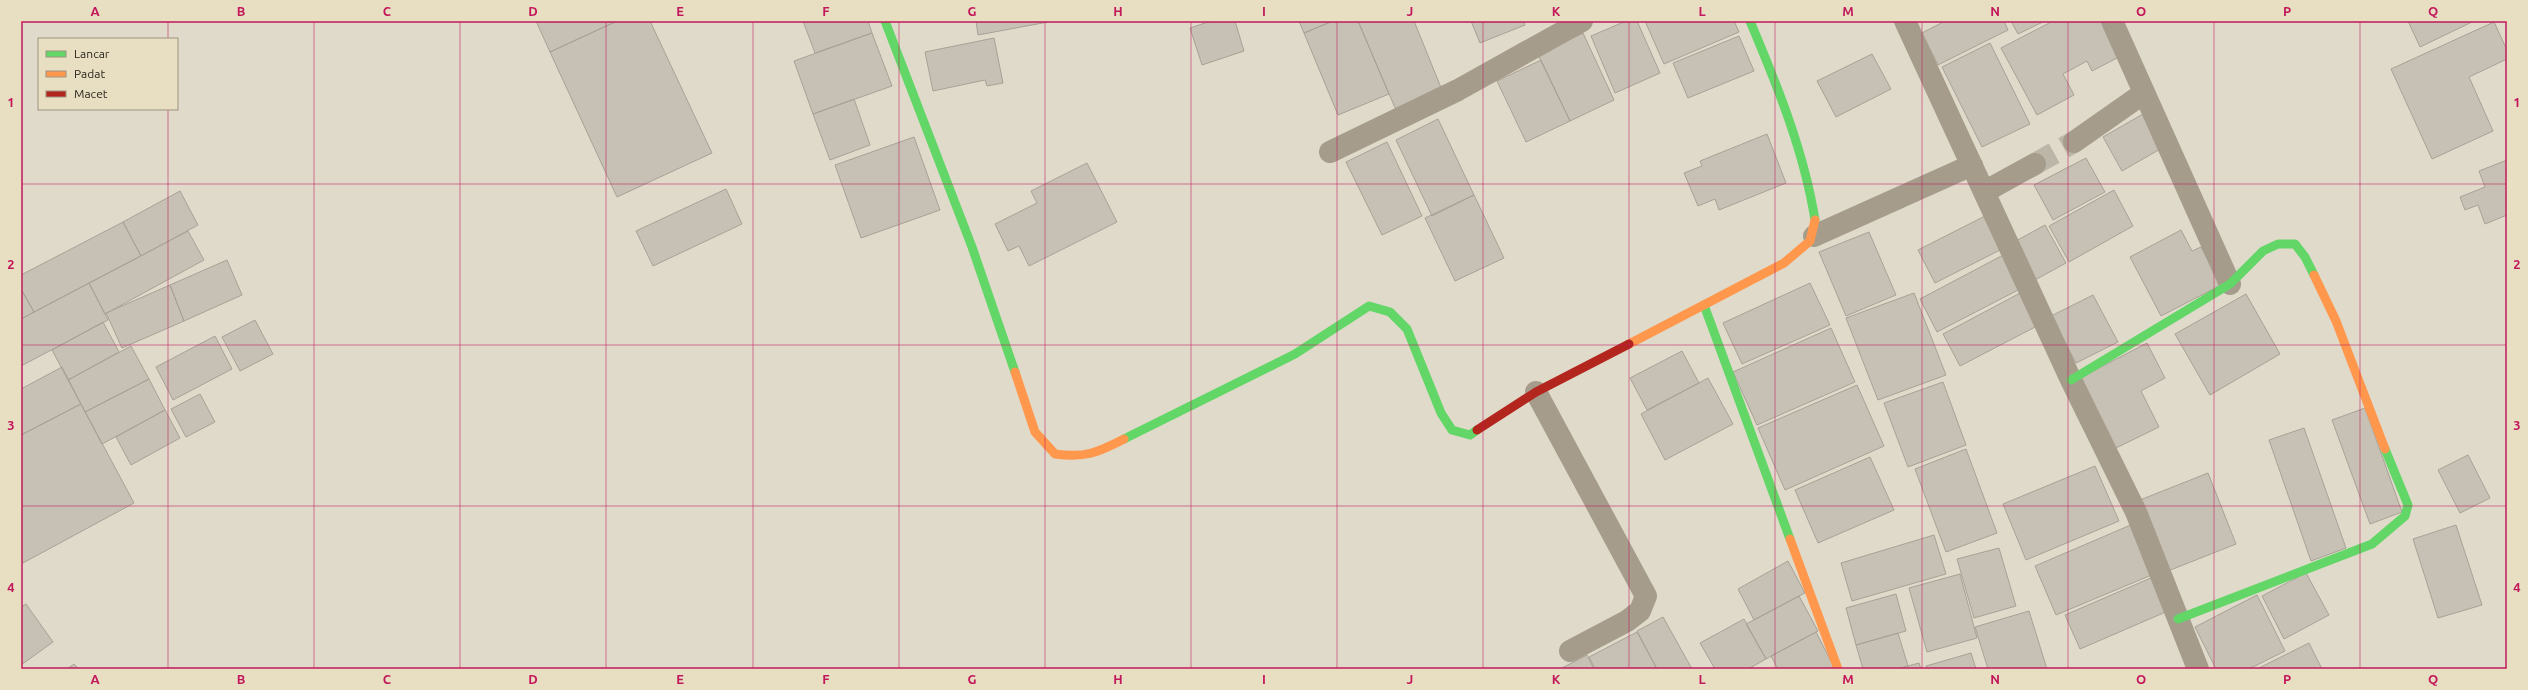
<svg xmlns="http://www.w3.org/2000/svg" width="2528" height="690" viewBox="0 0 2528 690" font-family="Ubuntu,sans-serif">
<rect width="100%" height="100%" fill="#e0daca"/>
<!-- building -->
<path fill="#c7c1b5" stroke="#a8a196" d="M 536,21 L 617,21 L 550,52 Z
M 617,21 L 650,21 L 712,153 L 617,197 L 550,52 Z
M 803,21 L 868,21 L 872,33 L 815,53 Z
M 976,21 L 1047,21 L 1048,22 L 978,35 Z
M 1211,21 L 1235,21 L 1244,51 L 1202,65 L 1190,28 Z
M 1299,21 L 1333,21 L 1304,33 Z
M 1333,21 L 1358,21 L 1389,94 L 1338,115 L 1304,33 Z
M 1358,21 L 1414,21 L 1442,90 L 1396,110 Z
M 1471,21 L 1523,21 L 1525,25 L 1480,43 Z
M 1626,21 L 1637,21 L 1660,73 L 1615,93 L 1591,36 Z
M 1645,21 L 1734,21 L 1739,32 L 1664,64 Z
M 1945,21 L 2004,21 L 2008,30 L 1938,65 L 1922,33 Z
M 2011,21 L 2045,21 L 2018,34 Z
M 2053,21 L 2101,21 L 2119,57 L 2092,71 L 2087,61 L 2063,74 L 2074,95 L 2037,115 L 2001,48 Z
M 2408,21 L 2474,21 L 2420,47 Z
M 2494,22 L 2507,50 L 2507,59 L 2469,77 L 2493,131 L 2432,159 L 2391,69 Z
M 872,33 L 892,86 L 813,114 L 794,61 Z
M 1583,33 L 1614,100 L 1570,121 L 1538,55 Z
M 1739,36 L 1754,71 L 1688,98 L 1673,63 Z
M 994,38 L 1003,83 L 987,86 L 985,80 L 933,91 L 925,52 Z
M 1990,43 L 2030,124 L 1982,147 L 1942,67 Z
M 1872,54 L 1891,89 L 1836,117 L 1817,81 Z
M 1541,60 L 1570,121 L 1526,142 L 1497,81 Z
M 854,99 L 870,145 L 830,160 L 813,114 Z
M 2143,114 L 2162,148 L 2122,171 L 2103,137 Z
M 1438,119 L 1474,195 L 1432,216 L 1396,140 Z
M 1767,134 L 1786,183 L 1719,210 L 1715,199 L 1698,206 L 1684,173 L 1702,166 L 1700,161 Z
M 914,137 L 940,210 L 861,238 L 835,165 Z
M 1387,142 L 1422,216 L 1382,235 L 1346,162 Z
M 2086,158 L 2105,192 L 2053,220 L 2034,185 Z
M 2507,160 L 2507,215 L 2485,224 L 2478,205 L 2465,210 L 2460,197 L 2485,187 L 2479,171 Z
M 1087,163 L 1117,222 L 1029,266 L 1019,246 L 1008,251 L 995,224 L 1037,203 L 1031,191 Z
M 726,189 L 742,224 L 653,266 L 636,231 Z
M 2114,190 L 2133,226 L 2069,262 L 2049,226 Z
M 180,191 L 198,225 L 141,256 L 123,222 Z
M 1474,195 L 1504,258 L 1455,281 L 1425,218 Z
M 1987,215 L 2004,248 L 1935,283 L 1918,250 Z
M 123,222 L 141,256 L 34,312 L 21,289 L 21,275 Z
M 2045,225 L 2066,263 L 2035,280 L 2014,242 Z
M 2181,230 L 2192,251 L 2201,247 L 2221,285 L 2161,316 L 2130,257 Z
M 188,231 L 204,260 L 105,314 L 89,283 Z
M 1869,232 L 1896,295 L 1846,316 L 1819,252 Z
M 2005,254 L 2022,288 L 1937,332 L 1920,299 Z
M 227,260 L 242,295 L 184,321 L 170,285 Z
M 89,283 L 108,320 L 21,366 L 21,319 Z
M 1810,283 L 1830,325 L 1742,364 L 1723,323 Z
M 170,285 L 184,321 L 122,348 L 106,313 Z
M 21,289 L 34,312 L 21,319 Z
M 2022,292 L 2039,325 L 1960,366 L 1943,334 Z
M 1914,293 L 1946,375 L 1878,400 L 1846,318 Z
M 2246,294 L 2280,354 L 2210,395 L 2175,334 Z
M 2093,295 L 2118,342 L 2076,363 L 2051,316 Z
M 255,320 L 273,354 L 240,371 L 222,337 Z
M 103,322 L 119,352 L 68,380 L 52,350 Z
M 1831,328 L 1855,382 L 1757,425 L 1733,372 Z
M 215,336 L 232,369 L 173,400 L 156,367 Z
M 2147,343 L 2165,378 L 2141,391 L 2159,427 L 2114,449 L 2078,379 Z
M 131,346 L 149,379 L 85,412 L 68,380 Z
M 1682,351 L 1699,383 L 1647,410 L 1630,378 Z
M 62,367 L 81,404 L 21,435 L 21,389 Z
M 1708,378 L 1733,424 L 1665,460 L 1641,414 Z
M 149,379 L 165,410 L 102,444 L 85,412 Z
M 1943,382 L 1966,445 L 1908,467 L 1884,403 Z
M 1857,385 L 1884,446 L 1785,490 L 1758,428 Z
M 200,394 L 215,422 L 186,437 L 171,409 Z
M 81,404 L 134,503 L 21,564 L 21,435 Z
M 2365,408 L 2402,512 L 2370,524 L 2332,420 Z
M 165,410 L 180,438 L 131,465 L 116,437 Z
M 2304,428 L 2346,548 L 2311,561 L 2269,440 Z
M 1966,449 L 1997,533 L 1946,552 L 1915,469 Z
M 2468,455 L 2490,498 L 2460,513 L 2438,470 Z
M 1870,457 L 1894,510 L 1818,543 L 1795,490 Z
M 2095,466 L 2119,521 L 2026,560 L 2003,504 Z
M 2208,473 L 2236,544 L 2168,571 L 2140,500 Z
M 2133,524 L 2154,574 L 2056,615 L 2035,566 Z
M 2456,525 L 2482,605 L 2438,618 L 2413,539 Z
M 1934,535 L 1946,574 L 1852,601 L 1841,563 Z
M 1999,548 L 2016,606 L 1974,618 L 1957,559 Z
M 1788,561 L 1805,593 L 1754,620 L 1738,589 Z
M 2306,573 L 2329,615 L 2284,639 L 2262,596 Z
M 1960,574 L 1977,638 L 1927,652 L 1909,588 Z
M 2153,577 L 2168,611 L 2080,649 L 2065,615 Z
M 1896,594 L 1906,631 L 1856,645 L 1846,608 Z
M 2257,595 L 2285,651 L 2249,669 L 2216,669 L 2195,627 Z
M 1799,596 L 1818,631 L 1766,659 L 1746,624 Z
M 26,604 L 53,642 L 21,665 L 21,607 Z
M 2029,611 L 2047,669 L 1988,669 L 1975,627 Z
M 1663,617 L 1692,669 L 1657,669 L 1637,631 Z
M 1744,619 L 1766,659 L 1748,669 L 1715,669 L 1700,643 Z
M 1637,632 L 1657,669 L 1595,669 L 1589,657 Z
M 1816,632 L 1835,669 L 1778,669 L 1771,656 Z
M 1898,633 L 1908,666 L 1898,669 L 1863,669 L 1856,645 Z
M 2309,643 L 2322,669 L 2257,669 Z
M 1971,653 L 1976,669 L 1927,669 L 1926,666 Z
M 1587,655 L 1594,669 L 1560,669 Z
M 1919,663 L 1921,669 L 1898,669 L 1908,666 Z
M 74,664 L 79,669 L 67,669 Z"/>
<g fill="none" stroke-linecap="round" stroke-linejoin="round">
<!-- street-tunnel -->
<path stroke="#bbb6a7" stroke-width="22" stroke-dasharray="22 11" stroke-linecap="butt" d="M 2035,164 L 2074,142"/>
<!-- street -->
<path stroke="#a59c8b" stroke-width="22" d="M 1905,21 L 2071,380 L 2136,512 L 2198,669
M 2112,21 L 2230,284
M 2074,142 L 2144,93
M 1330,152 L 1458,90 L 1582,21
M 1984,192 L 2035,164
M 1814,236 L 1972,165
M 1536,392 L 1646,596 L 1640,611 L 1627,621 L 1570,651"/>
<!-- fast -->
<path stroke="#63d668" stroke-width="9" d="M 885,21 L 972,247 L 1015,372
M 1750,21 C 1777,85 1804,151 1815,220
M 1704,305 L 1790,539
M 2071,380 L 2230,284 L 2263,251 L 2278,244 L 2295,244 L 2305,257 L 2314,275
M 1124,439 L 1295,354 L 1369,306 L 1390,312 L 1407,329 L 1441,413 L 1452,430 L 1470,435 L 1477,430
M 2178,619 L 2372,544 L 2405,516 L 2408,505 L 2385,449"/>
<!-- slow -->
<path stroke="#ff974d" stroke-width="9" d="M 2314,275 L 2336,321 L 2385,449
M 1629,344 L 1784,263 L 1810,241 L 1815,220
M 1015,372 L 1035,432 L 1055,454 C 1085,458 1097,453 1124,439
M 1790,539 L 1838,669"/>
<!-- jam -->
<path stroke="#b3261e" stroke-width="9" d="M 1477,430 L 1536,392 L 1629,344"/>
</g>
<!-- grid -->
<path fill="none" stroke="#c2185b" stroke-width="1" stroke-opacity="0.55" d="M 168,21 L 168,39M 314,21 L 314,669M 460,21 L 460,669M 606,21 L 606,669M 753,21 L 753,669M 899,21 L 899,669M 1045,21 L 1045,669M 1191,21 L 1191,669M 1337,21 L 1337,669M 1483,21 L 1483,669M 1629,21 L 1629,669M 1775,21 L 1775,669M 1922,21 L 1922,669M 2068,21 L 2068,669M 2214,21 L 2214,669M 2360,21 L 2360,669M 168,109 L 168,669M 21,184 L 2507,184M 21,345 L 2507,345M 21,506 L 2507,506"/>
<!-- border -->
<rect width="2528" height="690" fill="none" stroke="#e8dec2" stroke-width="44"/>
<!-- legend -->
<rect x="38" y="38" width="140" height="72" fill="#e8dec2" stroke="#9b947f"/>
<rect x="46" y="51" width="20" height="6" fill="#63d668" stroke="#9b947f"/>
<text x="74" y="58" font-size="12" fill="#28251a">Lancar</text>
<rect x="46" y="71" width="20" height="6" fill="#ff974d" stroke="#9b947f"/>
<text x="74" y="78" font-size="12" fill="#28251a">Padat</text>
<rect x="46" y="91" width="20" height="6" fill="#b3261e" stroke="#9b947f"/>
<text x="74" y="98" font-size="12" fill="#28251a">Macet</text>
<rect x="22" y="22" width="2484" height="646" fill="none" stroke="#c2185b" stroke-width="1.5"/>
<g font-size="13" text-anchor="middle" font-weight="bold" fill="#c2185b">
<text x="95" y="16">A</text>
<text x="241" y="16">B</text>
<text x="387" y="16">C</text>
<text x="533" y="16">D</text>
<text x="680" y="16">E</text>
<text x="826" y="16">F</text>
<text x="972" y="16">G</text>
<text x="1118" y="16">H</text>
<text x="1264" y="16">I</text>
<text x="1410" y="16">J</text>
<text x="1556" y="16">K</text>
<text x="1702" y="16">L</text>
<text x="1848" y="16">M</text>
<text x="1995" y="16">N</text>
<text x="2141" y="16">O</text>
<text x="2287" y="16">P</text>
<text x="2433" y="16">Q</text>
<text x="11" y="107">1</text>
<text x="2517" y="107">1</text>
<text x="11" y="269">2</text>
<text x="2517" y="269">2</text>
<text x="11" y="430">3</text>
<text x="2517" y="430">3</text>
<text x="11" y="592">4</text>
<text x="2517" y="592">4</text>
<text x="95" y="684">A</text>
<text x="241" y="684">B</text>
<text x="387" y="684">C</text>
<text x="533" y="684">D</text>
<text x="680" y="684">E</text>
<text x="826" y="684">F</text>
<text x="972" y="684">G</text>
<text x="1118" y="684">H</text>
<text x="1264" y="684">I</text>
<text x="1410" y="684">J</text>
<text x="1556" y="684">K</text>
<text x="1702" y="684">L</text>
<text x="1848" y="684">M</text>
<text x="1995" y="684">N</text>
<text x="2141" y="684">O</text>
<text x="2287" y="684">P</text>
<text x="2433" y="684">Q</text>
</g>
</svg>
